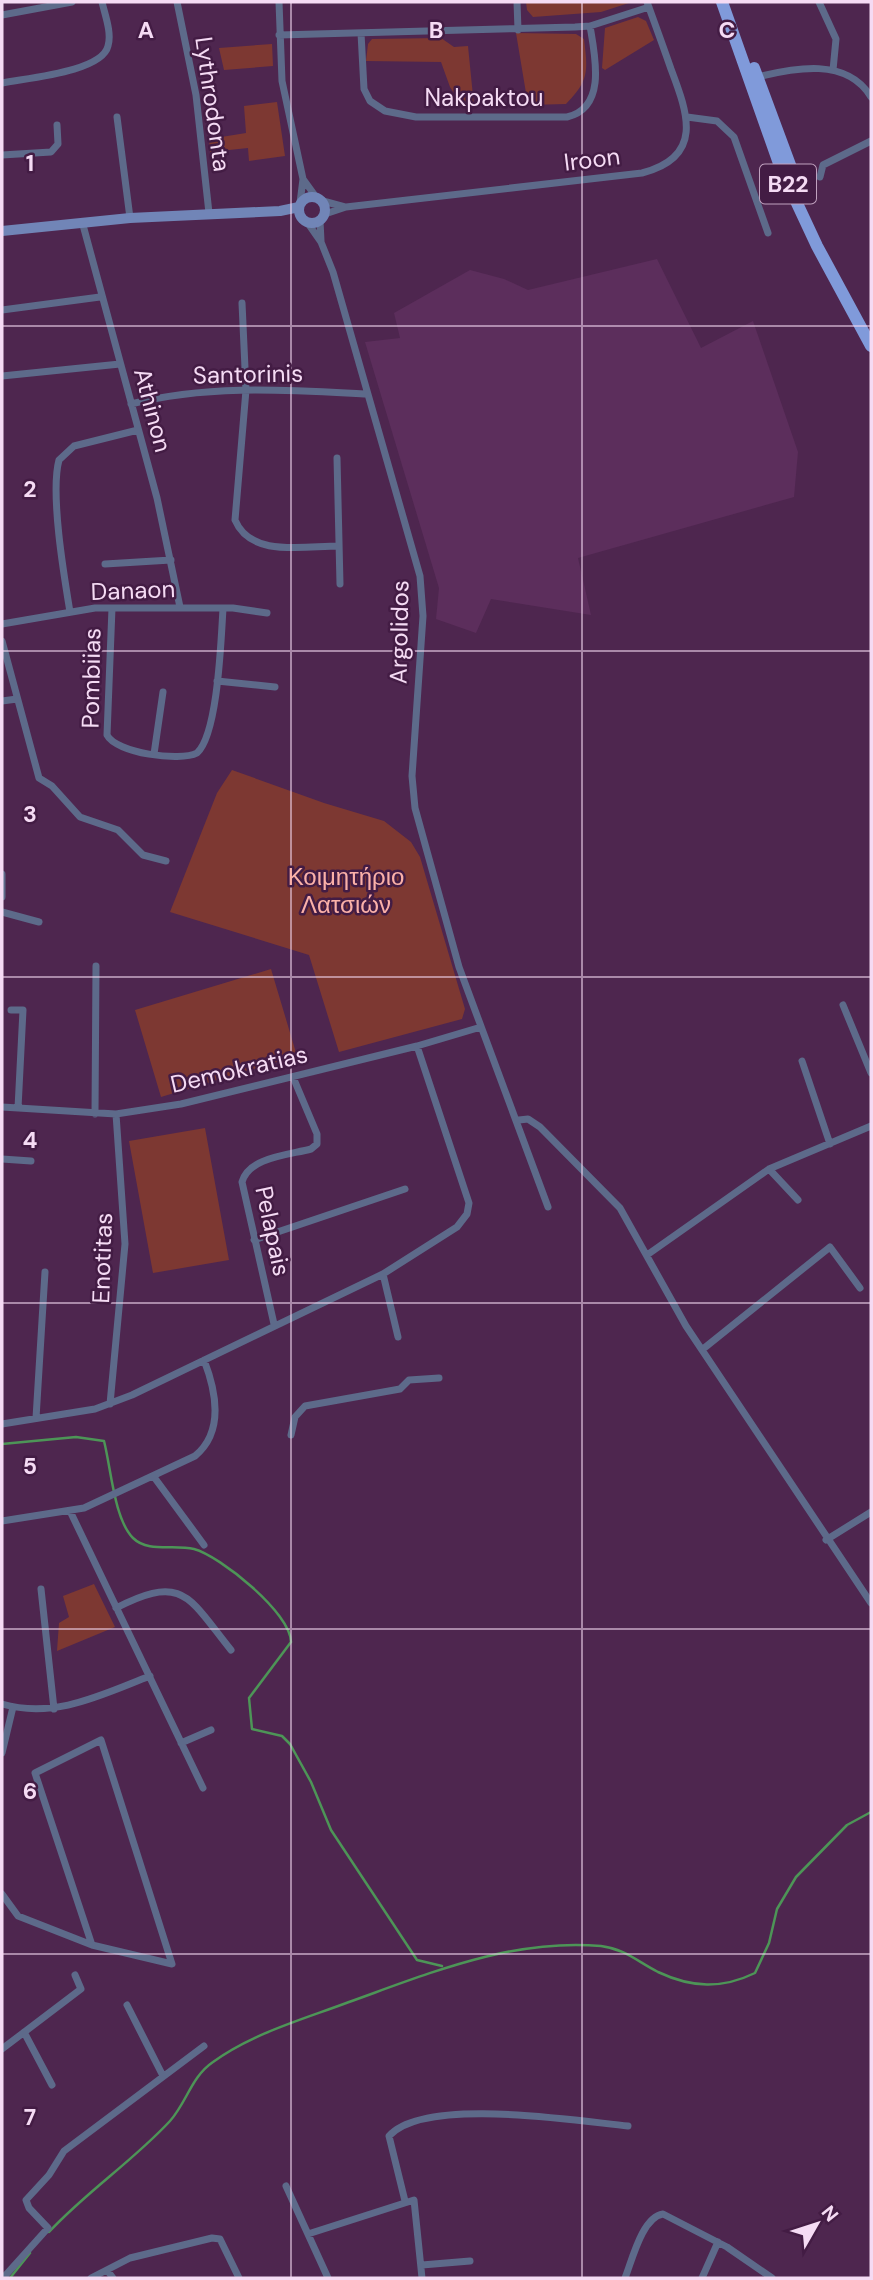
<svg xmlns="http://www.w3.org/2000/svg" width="873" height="2280" viewBox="0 0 873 2280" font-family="'DM Sans',sans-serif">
<rect width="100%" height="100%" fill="#4e264f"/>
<!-- built -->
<path fill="#5c2e5c" d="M 657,259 L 701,348 L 753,321 L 798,452 L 794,497 L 578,558 L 591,615 L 491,599 L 476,633 L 436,619 L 439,588 L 365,342 L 400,338 L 394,313 L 470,270 L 504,279 L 528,290 Z"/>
<!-- green -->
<path fill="#7d3832" d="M 526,2 L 632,2 L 601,12 L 533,17 L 527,10 Z
M 638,17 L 646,21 L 654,40 L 605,70 L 602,68 L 605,28 Z
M 516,33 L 576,34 L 584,39 C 588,71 589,81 566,104 L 528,105 Z
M 441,38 L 454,47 L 468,46 L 474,106 L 463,107 L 450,87 L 441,62 L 366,61 L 368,44 L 372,39 Z
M 272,44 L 273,66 L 224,70 L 219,48 Z
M 277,102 L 285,156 L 249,161 L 248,148 L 210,152 L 209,139 L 246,133 L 244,106 Z
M 232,770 L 324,803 L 384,821 L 411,842 L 420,857 L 465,1009 L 462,1019 L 339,1052 L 309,955 L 170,912 L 217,793 Z
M 271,969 L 297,1056 L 161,1097 L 135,1010 Z
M 205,1128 L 229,1260 L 153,1273 L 129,1141 Z
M 94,1584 L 115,1627 L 57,1651 L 59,1623 L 69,1617 L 63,1596 Z"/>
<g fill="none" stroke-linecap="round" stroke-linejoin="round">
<!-- stream -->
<path stroke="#4d9557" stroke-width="2.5" d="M 2,1444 L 76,1437 L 104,1441 C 111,1468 114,1519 133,1538 C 148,1553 174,1544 194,1549 C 220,1556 291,1613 291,1642 L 249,1698 L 252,1729 L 282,1736 L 290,1744 L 311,1782 L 331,1830 L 417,1960 L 442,1966
M 49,2232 C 86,2192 133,2161 170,2121 C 187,2102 191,2077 213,2062 C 253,2033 304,2019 349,2002 C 430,1973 513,1938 601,1946 C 625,1949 638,1962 658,1972 C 692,1988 722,1989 755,1973 L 769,1943 L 777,1909 L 796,1877 L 847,1825 L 871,1812
M 10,2278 L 30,2253"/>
<!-- street -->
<path stroke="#5d6a8a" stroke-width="7" d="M 177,2 L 196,95 L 209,213
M 279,2 L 282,81 L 303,179 L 300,203
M 517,2 L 518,30
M 819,2 L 836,39 L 833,70
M 2,15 L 72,2
M 361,33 L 364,89 L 370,101 L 385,111 L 416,117 L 567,117 C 607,108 595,56 590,26
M 279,35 L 575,27 L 590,26 L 649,7
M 757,77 C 794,68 847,57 871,97
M 2,83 C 26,78 102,72 108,46 C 112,33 105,15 102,2
M 117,117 L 130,218
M 687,117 L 717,121 L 734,137 L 768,233
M 2,155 L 51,152 L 58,144 L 57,125
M 820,177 L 823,165 L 871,141
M 303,179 L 316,197
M 323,201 L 345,207
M 325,214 L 346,207 L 642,173 C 704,157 688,114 671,69 C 663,46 655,24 647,2
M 320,221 L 321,241
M 307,222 L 321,242 L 333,272 L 420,576 L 423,616 L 412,776 L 415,808 L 459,967 L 548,1207
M 83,225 L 157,498 L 180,607
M 242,303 L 246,390 L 235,520 C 251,558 304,546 339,546
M 2,310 L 100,297
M 2,376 L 120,364
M 131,404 C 208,384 289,390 367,394
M 337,458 L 340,584
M 105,564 L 171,560
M 112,608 L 107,735 C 116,753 180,762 197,753 C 218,734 221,639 223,609
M 70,612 C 64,576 50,493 59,460 L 74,446 L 138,430
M 2,624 L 95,608 L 233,608 L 267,613
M 2,641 L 39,778 L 52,786 L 80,817 L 118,830 L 143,855 L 166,861
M 217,681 L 275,687
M 2,701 L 17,699
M 154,754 L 163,692
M 2,874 L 2,897
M 2,912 L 39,922
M 843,1005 L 871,1073
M 11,1010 L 23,1010 L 18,1108
M 802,1061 L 830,1144
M 2,1107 L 116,1114 L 181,1104 L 417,1046 L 481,1027
M 95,1114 L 96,966
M 519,1120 L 528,1119 L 540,1127 L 620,1208 L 686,1326 L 871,1603
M 2,1159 L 31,1161
M 769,1169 L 798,1200
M 254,1240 L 405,1189
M 647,1255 L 769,1169 L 871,1126
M 383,1274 L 398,1337
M 274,1324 L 242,1182 C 249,1157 289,1155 311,1149 L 317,1144 L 317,1134 L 293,1077
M 703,1349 L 830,1247 L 860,1288
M 110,1404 L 125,1244 L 116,1114
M 36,1418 L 45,1272
M 2,1424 L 95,1409 L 132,1395 L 383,1274 L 457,1227 L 467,1214 L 469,1203 L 417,1046
M 291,1435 L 295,1417 L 305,1406 L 400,1389 L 409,1380 L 439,1378
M 154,1477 L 204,1545
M 70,1511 L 203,1788
M 2,1521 L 84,1508 L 195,1456 C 224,1432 216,1391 204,1360
M 826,1540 L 871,1512
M 41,1589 L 54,1709
M 116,1608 C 184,1573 189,1598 231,1650
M 2,1704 C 55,1719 101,1695 150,1676
M 181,1743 L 211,1730
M 2,1753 L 13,1707
M 2,1894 L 18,1916 L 92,1945 L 35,1773 L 101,1740 L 172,1964 L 92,1945
M 127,2005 L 163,2076
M 24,2032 L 52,2085
M 2,2049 L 81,1989 L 75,1975
M 286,2186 L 328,2278
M 405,2201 L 389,2136 C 424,2096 577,2121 628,2126
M 308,2234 L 414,2200 L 422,2278
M 422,2265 L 470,2261
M 107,2270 L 113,2278
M 3,2278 L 48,2228 L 29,2208 L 26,2200 L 49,2175 L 64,2151 L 204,2046
M 91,2278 L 130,2258 L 212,2238 L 220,2239 L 239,2278
M 625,2278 C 632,2261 642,2217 663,2214 L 727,2247 L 772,2278
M 702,2278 L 718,2242"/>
<!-- secondary -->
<path stroke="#7185b7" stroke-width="10" d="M299 210a13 13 0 1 1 26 0a13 13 0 1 1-26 0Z
M 2,231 L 130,218 L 280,211 L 299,207"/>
<!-- primary -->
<path stroke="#809ada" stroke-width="12" d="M 722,2 L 781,169 L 817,246 L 871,346
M 754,68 L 799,189"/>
</g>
<!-- grid -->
<path fill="none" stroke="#f5dbf4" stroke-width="2" stroke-opacity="0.55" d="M 291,2 L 291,2278M 582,2 L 582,2278M 2,326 L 871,326M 2,651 L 871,651M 2,977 L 871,977M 2,1303 L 871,1303M 2,1629 L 871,1629M 2,1954 L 871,1954"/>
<g text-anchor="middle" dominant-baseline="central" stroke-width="5" stroke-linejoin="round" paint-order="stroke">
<!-- shield labels -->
<rect fill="#431c44" stroke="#c0a2bf" stroke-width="2" x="760" y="164.5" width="56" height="39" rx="5"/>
<g font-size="23" font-weight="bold" fill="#f5dbf4">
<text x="788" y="184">B22</text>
</g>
<!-- street labels -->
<g font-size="24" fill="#f5dbf4" stroke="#431c44">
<text x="484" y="97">Nakpaktou</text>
<text transform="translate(213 104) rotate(82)">Lythrodonta</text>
<text transform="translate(592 159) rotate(-7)">Iroon</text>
<text transform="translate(248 374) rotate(-1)">Santorinis</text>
<text transform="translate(153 410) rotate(75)">Athinon</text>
<text transform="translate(133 590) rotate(-2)">Danaon</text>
<text transform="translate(399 632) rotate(-89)">Argolidos</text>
<text transform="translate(91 678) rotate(-89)">Pombiias</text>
<text transform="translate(239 1069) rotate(-13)">Demokratias</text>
<text transform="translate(273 1231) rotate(78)">Pelapais</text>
<text transform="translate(102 1258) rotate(-88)">Enotitas</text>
</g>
<!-- park labels -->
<g font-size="24" fill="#fbb1a8" stroke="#431c44">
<text x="346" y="876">Κοιμητήριο<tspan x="346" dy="28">Λατσιών</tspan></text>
</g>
</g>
<g font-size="23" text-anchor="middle" font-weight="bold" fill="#f5dbf4" stroke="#431c44" stroke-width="5" stroke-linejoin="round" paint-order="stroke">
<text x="146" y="38">A</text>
<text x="436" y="38">B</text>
<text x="727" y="38">C</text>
<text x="30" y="171">1</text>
<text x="30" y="497">2</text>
<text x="30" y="822">3</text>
<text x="30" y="1148">4</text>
<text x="30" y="1474">5</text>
<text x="30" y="1799">6</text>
<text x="30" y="2125">7</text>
</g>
<!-- border -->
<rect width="873" height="2280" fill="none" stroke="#f5dbf4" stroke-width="7"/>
<!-- north arrow -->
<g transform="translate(817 2224) rotate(51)" stroke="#431c44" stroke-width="5" paint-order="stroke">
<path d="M0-5L12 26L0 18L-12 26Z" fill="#f5dbf4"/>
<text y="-10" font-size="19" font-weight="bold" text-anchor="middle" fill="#f5dbf4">N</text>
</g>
</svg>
